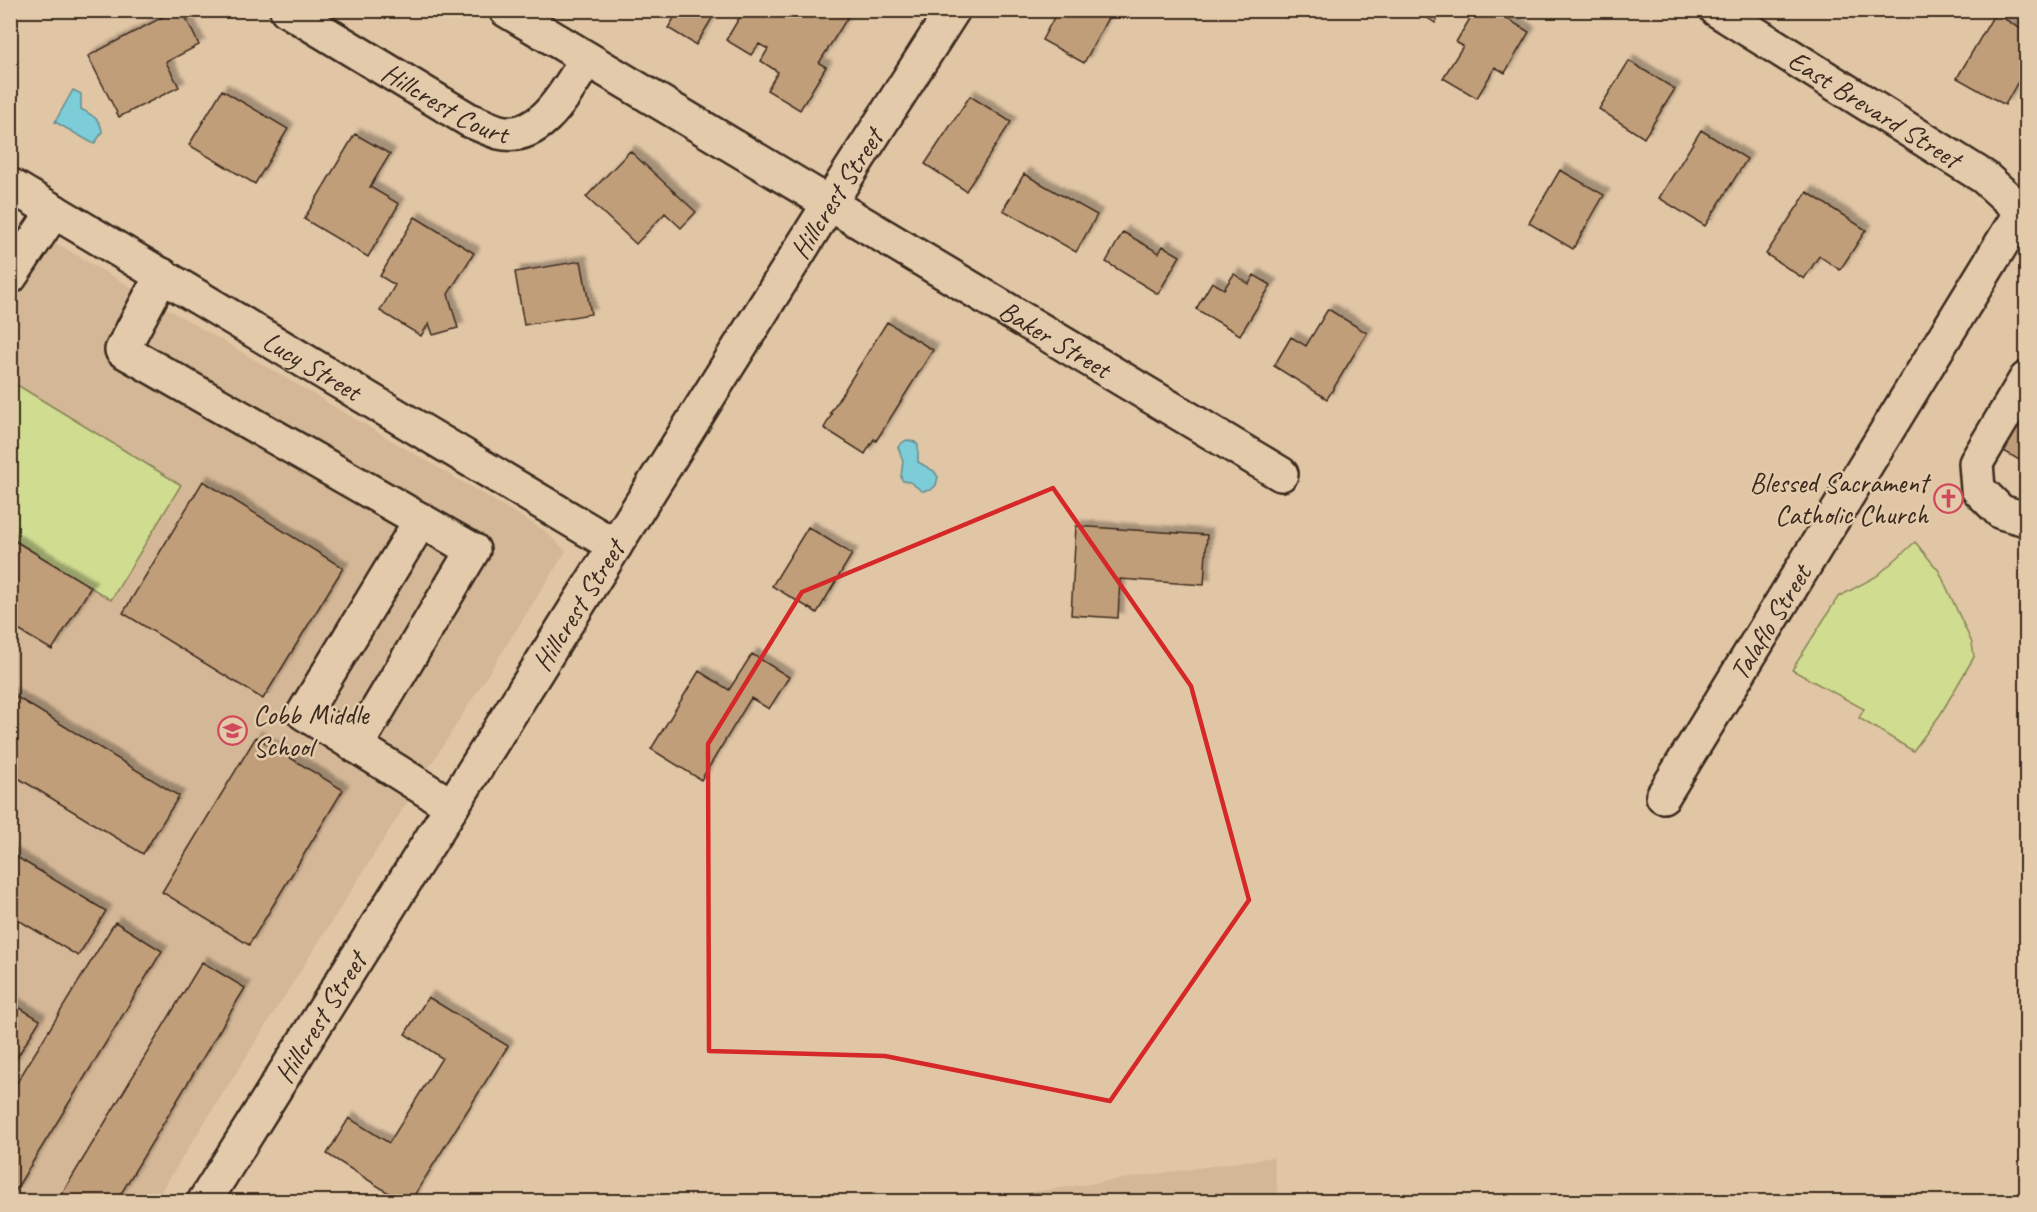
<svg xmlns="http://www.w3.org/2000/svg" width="2037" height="1212" viewBox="0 0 2037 1212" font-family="Caveat,sans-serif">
<defs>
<filter id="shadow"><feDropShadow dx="5.5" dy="-5.5" stdDeviation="1.5" flood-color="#0004"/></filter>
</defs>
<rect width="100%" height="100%" fill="#e1c6a5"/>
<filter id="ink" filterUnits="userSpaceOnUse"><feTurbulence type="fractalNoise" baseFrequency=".0167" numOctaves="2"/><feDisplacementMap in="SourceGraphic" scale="12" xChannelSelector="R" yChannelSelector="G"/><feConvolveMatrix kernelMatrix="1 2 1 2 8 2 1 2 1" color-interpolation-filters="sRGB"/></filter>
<g filter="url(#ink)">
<!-- built -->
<path fill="#d4b796" d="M 10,216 L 544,530 L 566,551 L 155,1201 L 11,1201 Z
M 1273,1157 L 1279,1201 L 972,1201 Z"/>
<!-- green -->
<path fill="#d0dc90" stroke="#868357" stroke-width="1.5" d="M 14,383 L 181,485 L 111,600 L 11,538 L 10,388 Z
M 1915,542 L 1939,571 L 1972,643 L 1974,657 L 1940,715 L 1913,751 L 1859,718 L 1864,709 L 1792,670 L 1838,597 L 1877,576 Z"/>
<!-- water -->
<path fill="#7dcdd9" stroke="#638c8e" stroke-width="1.5" d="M 73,90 L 81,94 L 81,109 C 92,115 102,120 102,133 L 94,144 L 55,122 Z
M 907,440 L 915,442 L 918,445 L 918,462 L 934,471 L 938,477 L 936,485 L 931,490 L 922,491 L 910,482 L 903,481 L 901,477 L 903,461 L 898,447 L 903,442 Z"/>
<!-- building -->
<path fill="#c19e7a" stroke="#3b2a1e" stroke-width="1.5" filter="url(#shadow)" d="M 176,10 L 182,10 L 199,45 L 166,62 L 179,87 L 119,117 L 88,56 Z
M 679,10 L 717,10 L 696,45 L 668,28 Z
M 744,10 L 842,10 L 849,15 L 819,63 L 826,67 L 800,110 L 767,90 L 778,72 L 761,61 L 768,49 L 759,44 L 751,55 L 726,40 Z
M 1058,10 L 1112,10 L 1084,63 L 1042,40 Z
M 1416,10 L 1442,10 L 1435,23 Z
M 1475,10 L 1493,10 L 1529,32 L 1505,73 L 1495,67 L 1477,98 L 1443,78 L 1463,46 L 1456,42 Z
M 1995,13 L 2026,32 L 2026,67 L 2005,105 L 1957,78 Z
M 1629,61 L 1675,89 L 1644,138 L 1599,109 Z
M 222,90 L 288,129 L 255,184 L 189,145 Z
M 970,96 L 1011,122 L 966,191 L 925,164 Z
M 1701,130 L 1747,159 L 1705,226 L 1659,198 Z
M 355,134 L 390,154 L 370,187 L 399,204 L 368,257 L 304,219 Z
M 630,151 L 696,212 L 681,228 L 665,213 L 636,244 L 586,197 Z
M 1560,170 L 1604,195 L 1573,249 L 1529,223 Z
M 1024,174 L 1097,215 L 1076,252 L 1003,210 Z
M 1807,192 L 1866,230 L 1840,270 L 1819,256 L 1804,279 L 1766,254 Z
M 415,217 L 474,253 L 448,294 L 458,328 L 433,335 L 429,323 L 421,336 L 380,311 L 395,285 L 380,276 Z
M 1123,232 L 1159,253 L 1163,246 L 1180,256 L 1158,294 L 1106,262 Z
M 581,261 L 591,314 L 524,325 L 515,272 Z
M 1234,274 L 1249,284 L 1254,275 L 1271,285 L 1240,335 L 1196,309 L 1212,282 L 1224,289 Z
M 1328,309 L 1367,333 L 1327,399 L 1274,366 L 1291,337 L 1306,346 Z
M 887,322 L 933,350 L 876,441 L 874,439 L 865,454 L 824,428 L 832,414 L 830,413 Z
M 2026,398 L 2026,464 L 1997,447 Z
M 203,481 L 343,568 L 263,699 L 123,613 Z
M 1076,526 L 1207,535 L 1204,585 L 1120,579 L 1118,618 L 1071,615 Z
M 808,527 L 852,554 L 817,613 L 772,586 Z
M 10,538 L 91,587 L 52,650 L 10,625 Z
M 752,654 L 789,677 L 769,709 L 751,698 L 701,780 L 651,749 L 699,671 L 729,690 Z
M 10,693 L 179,796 L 143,854 L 10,773 Z
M 256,737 L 343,790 L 249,945 L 162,892 Z
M 10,853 L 106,911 L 78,956 L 10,915 Z
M 115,922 L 162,951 L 10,1199 L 10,1094 Z
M 202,962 L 245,988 L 116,1202 L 57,1202 Z
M 428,997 L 508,1046 L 410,1202 L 403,1202 L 327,1154 L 349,1118 L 389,1143 L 442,1058 L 405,1034 Z
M 10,1002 L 40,1020 L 13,1064 L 10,1063 Z"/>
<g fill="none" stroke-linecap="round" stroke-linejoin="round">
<defs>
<g id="minor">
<path id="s1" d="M 287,10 L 469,120 C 479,124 489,129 499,132 C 542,143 568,88 587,59"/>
<path id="s2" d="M 506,10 L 1281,474"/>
<path id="s3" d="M 1717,10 L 1984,177 L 2026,215"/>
<path id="s4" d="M 10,185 L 615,546"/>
<path d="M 162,275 L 122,350 L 473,550 L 356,746"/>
<path d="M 10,277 L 54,211"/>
<path d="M 2026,379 L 1976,463 L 1978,489 L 2001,512 L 2026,519"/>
<path d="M 421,520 L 304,713 L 452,806"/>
<path id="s5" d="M 1663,796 L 2026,204"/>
<path id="s6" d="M 204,1202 L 829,204 L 953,10"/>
</g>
</defs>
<!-- minor casing -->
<use href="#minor" stroke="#3b2a1e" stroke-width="38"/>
<!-- minor -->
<use href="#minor" stroke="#e3caab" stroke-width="33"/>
</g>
</g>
<!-- marked area -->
<path fill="none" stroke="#d62828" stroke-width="4.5" stroke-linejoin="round" d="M 1053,488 L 1191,686 L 1249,900 L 1110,1101 L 885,1056 L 709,1051 L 708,744 L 802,592 Z"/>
<!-- icons -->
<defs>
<symbol id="church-ring" viewBox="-11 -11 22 22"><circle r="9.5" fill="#e3caab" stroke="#d1495b" stroke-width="1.5"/><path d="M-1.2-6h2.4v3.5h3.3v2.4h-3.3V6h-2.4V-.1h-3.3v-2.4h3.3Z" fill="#d1495b"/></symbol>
<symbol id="school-ring" viewBox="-11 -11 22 22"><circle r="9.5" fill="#e3caab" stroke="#d1495b" stroke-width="1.5"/><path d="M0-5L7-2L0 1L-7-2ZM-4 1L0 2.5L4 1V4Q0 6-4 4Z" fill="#d1495b"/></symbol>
</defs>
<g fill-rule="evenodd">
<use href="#church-ring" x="1932" y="482" width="33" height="33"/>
<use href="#school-ring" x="216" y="714" width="33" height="33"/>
</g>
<g text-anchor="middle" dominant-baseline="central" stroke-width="5" stroke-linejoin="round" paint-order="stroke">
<!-- street labels -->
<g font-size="28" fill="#3b2a1e" stroke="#e3caab">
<text stroke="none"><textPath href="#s1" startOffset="184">Hillcrest Court</textPath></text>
<text stroke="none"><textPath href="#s3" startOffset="186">East Brevard Street</textPath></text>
<text stroke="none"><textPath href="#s6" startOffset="1190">Hillcrest Street</textPath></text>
<text stroke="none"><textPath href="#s2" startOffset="640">Baker Street</textPath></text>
<text stroke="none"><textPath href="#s4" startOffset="352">Lucy Street</textPath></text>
<text stroke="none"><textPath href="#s6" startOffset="704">Hillcrest Street</textPath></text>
<text stroke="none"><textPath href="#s5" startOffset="204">Talaflo Street</textPath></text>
<text stroke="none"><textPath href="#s6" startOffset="218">Hillcrest Street</textPath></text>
</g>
<!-- poi labels -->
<g font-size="28" fill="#3b2a1e" stroke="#e3caab" text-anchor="end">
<text x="1928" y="482">Blessed Sacrament<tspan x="1928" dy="32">Catholic Church</tspan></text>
<text x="253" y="714" text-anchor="start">Cobb Middle<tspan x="253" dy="32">School</tspan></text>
</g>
</g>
<!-- margin -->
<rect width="2037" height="1212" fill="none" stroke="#e3caab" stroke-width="36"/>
<rect x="18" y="18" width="2001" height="1176" fill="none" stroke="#3b2a1e" stroke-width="2" filter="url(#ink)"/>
</svg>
